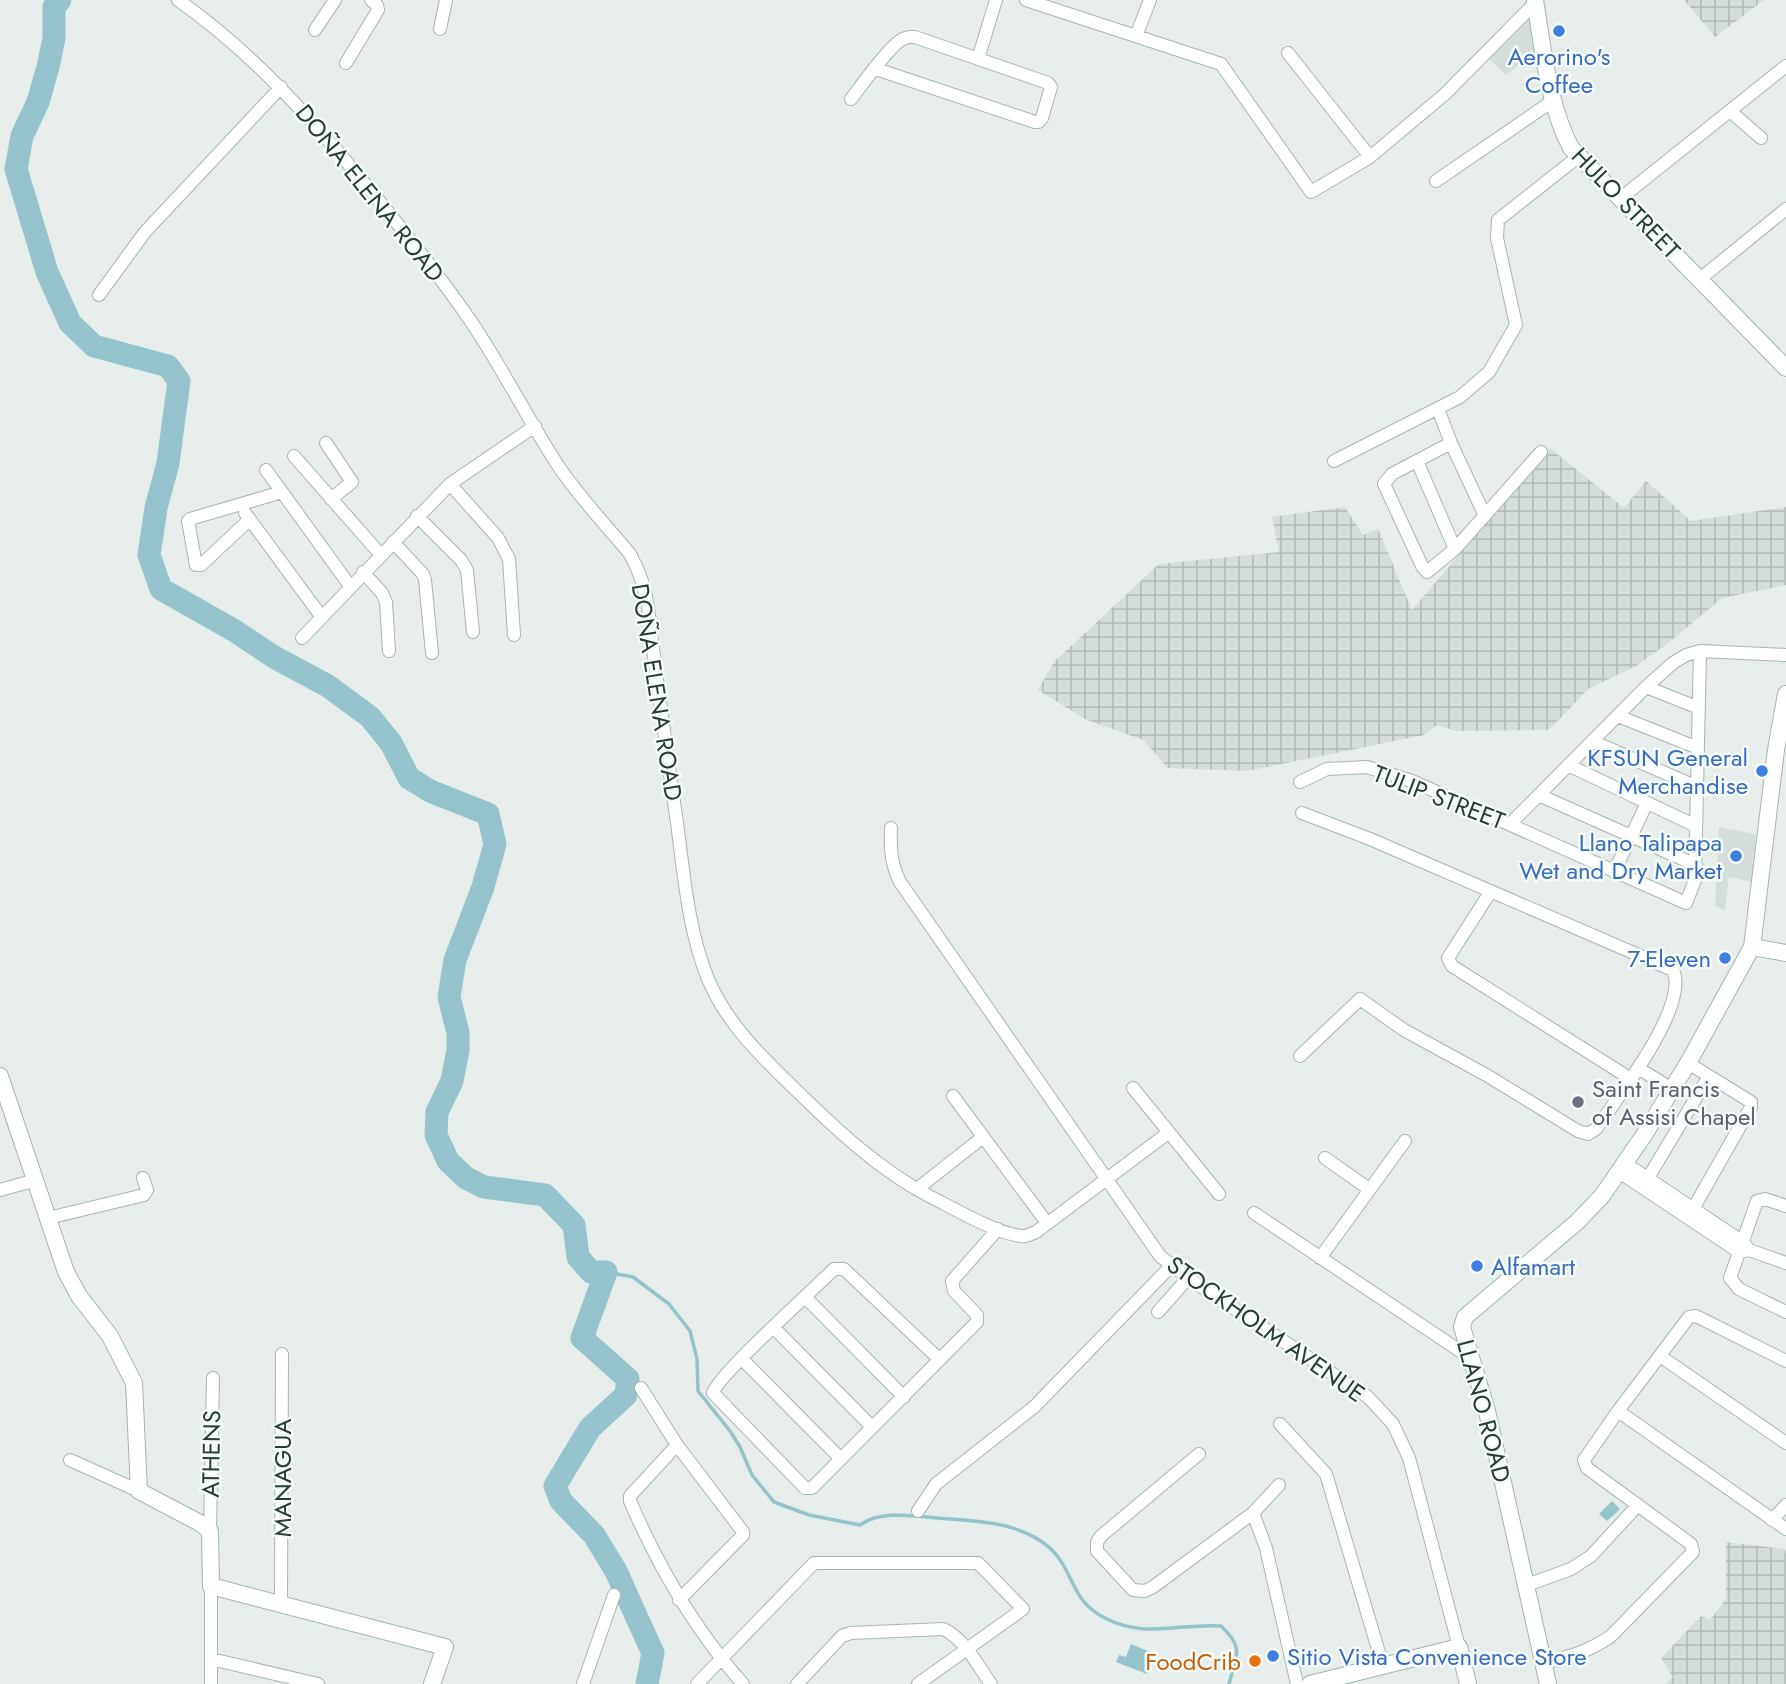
<svg xmlns="http://www.w3.org/2000/svg" width="1786" height="1684" viewBox="0 0 1786 1684" font-family="Jost,sans-serif">
<defs>
<pattern id="industrial-grid" width="8" height="8" patternUnits="userSpaceOnUse" patternTransform="scale(1.75)"><rect width="8" height="8" fill="#d4ddd9"/><path d="M0 4h8M4 0v8" fill="none" stroke="#b6bfbb"/></pattern>
</defs>
<rect width="100%" height="100%" fill="#e6edea"/>
<!-- built -->
<path fill="#d4ddd9" d="M 1531,13 L 1540,48 L 1506,75 L 1488,58 Z
M 1719,827 L 1756,834 L 1752,882 L 1729,877 L 1725,910 L 1715,906 Z"/>
<!-- industrial -->
<path fill="url(#industrial-grid)" d="M 1684,0 L 1764,0 L 1715,37 Z
M 1550,448 L 1624,508 L 1646,481 L 1691,521 L 1786,507 L 1786,585 L 1722,598 L 1667,644 L 1636,666 L 1588,689 L 1549,730 L 1456,731 L 1437,725 L 1424,735 L 1247,771 L 1168,768 L 1143,740 L 1087,720 L 1038,690 L 1054,662 L 1159,564 L 1279,552 L 1272,517 L 1345,507 L 1363,535 L 1378,529 L 1412,610 Z
M 1726,1542 L 1784,1549 L 1786,1553 L 1786,1684 L 1666,1684 L 1673,1677 L 1661,1658 L 1701,1616 L 1710,1620 L 1726,1599 Z"/>
<!-- water -->
<path fill="#94c3cb" d="M 1612,1501 L 1620,1509 L 1607,1521 L 1599,1514 Z
M 1131,1644 L 1155,1654 L 1147,1674 L 1116,1662 L 1119,1655 L 1126,1657 Z"/>
<g fill="none" stroke-linecap="round" stroke-linejoin="round">
<!-- stream -->
<path stroke="#94c3cb" stroke-width="3.5" d="M 606,1272 L 633,1277 L 669,1304 L 690,1331 L 697,1359 L 698,1391 L 730,1431 L 740,1447 L 752,1475 L 774,1502 L 809,1515 L 860,1525 C 881,1510 913,1516 938,1518 C 976,1521 1019,1521 1050,1548 C 1074,1570 1070,1601 1105,1618 C 1145,1639 1180,1623 1221,1626 C 1245,1648 1236,1656 1229,1684"/>
<!-- river -->
<path stroke="#94c3cb" stroke-width="23" d="M 60,0 L 54,7 L 54,38 L 48,67 L 38,102 L 22,136 L 16,169 L 47,272 L 70,323 L 94,346 L 168,366 L 179,381 L 168,463 L 156,508 L 149,555 L 161,589 L 235,631 L 274,657 L 328,686 L 370,717 L 391,743 L 409,778 L 430,791 L 488,814 L 495,844 L 483,887 L 455,960 L 449,997 L 458,1033 L 458,1050 L 452,1081 L 437,1112 L 436,1135 L 448,1161 L 466,1178 L 484,1187 L 545,1195 L 574,1225 L 578,1257 L 591,1272 L 606,1272 L 582,1338 L 628,1379 L 626,1395 L 590,1428 L 555,1486 L 561,1501 L 594,1535 L 616,1571 L 637,1618 L 653,1653 L 647,1684"/>
<defs>
<path id="street" d="M 178,0 C 255,54 316,124 376,197 C 409,238 442,279 472,323 C 503,369 527,418 557,464 C 578,496 605,524 630,554 C 640,572 645,587 648,607 C 656,679 667,751 677,823 C 684,874 688,930 708,979 C 727,1025 765,1060 800,1094 C 839,1132 880,1170 929,1196 C 953,1208 995,1233 1021,1236 C 1026,1237 1031,1234 1036,1232 L 1168,1133
M 1026,0 L 1221,64 L 1311,192 L 1370,157 L 1445,94 L 1535,3
M 440,29 L 446,0
M 315,30 L 335,0
M 1136,36 L 1150,0
M 1288,53 L 1370,157
M 978,59 L 996,0
M 346,63 L 378,10 L 377,5 L 371,0
M 851,99 C 861,86 891,44 903,39 C 908,36 910,37 915,37 L 1048,83 L 1051,87 L 1042,118 L 1039,122 L 1035,122 L 876,69
M 1730,111 L 1761,138
M 1436,181 L 1554,100
M 1621,198 L 1786,66
M 1700,279 L 1786,209
M 99,295 L 145,232 L 281,87
M 1438,409 L 1451,443 L 1485,516
M 326,443 L 352,482 L 331,499
M 1451,443 L 1392,474 L 1384,484 L 1422,566 L 1427,572 L 1455,549 L 1541,452
M 294,456 L 380,554
M 1334,461 L 1460,397 L 1489,372 L 1516,325 L 1497,238 L 1498,220 L 1579,156
M 1417,461 L 1455,549
M 266,470 L 350,586
M 450,484 L 498,538 L 509,559 L 514,635
M 245,513 L 321,616
M 417,516 L 461,560 L 467,570 L 473,632
M 249,520 L 201,565 L 196,565 L 188,521 L 190,519 L 282,492
M 393,542 L 423,574 L 425,580 L 432,653
M 363,572 L 382,593 L 386,602 L 389,651
M 302,638 L 450,484 L 535,426
M 1646,687 L 1699,708
M 1618,716 L 1698,748
M 1592,741 L 1697,787
M 1568,765 L 1696,826
M 1300,782 L 1327,769 L 1367,767 L 1412,781 L 1686,903 L 1695,880 L 1700,651
M 1539,795 L 1696,865
M 1510,824 L 1646,687 L 1673,663 L 1686,655 L 1700,651 L 1786,655
M 891,828 C 890,848 891,864 900,882 L 1160,1256 L 1188,1278 L 1368,1397 L 1393,1424 L 1409,1458 L 1459,1647
M 1614,872 L 1647,803
M 1491,891 L 1448,958 L 1452,966 L 1631,1079
M 1300,1056 L 1360,999 L 1404,1030 L 1488,1076 L 1578,1131 L 1588,1134 L 1596,1129 C 1617,1098 1690,1006 1673,970 L 1370,839 L 1302,813
M 1688,1063 L 1751,1102 L 1751,1107 L 1693,1209
M 1638,1068 L 1672,1089
M 1133,1088 L 1219,1194
M 953,1096 L 1047,1223
M 1325,1158 L 1369,1189
M 1625,1163 L 1743,1242 L 1747,1247
M 1619,1172 L 1739,1252 L 1749,1250 L 1786,1263
M 1648,1178 L 1709,1076
M 917,1189 L 983,1137
M 0,1190 L 36,1180
M 1786,1206 L 1765,1199 L 1757,1201 L 1730,1278 L 1739,1289 L 1786,1312
M 1254,1213 L 1472,1359
M 48,1218 L 144,1195 L 147,1190 L 143,1178
M 1320,1258 L 1405,1141
M 805,1297 L 904,1397
M 1158,1312 L 1188,1278
M 774,1328 L 872,1427
M 1660,1356 L 1786,1443
M 742,1359 L 841,1459
M 939,1359 L 844,1269 L 834,1269 C 815,1288 717,1376 713,1393 L 805,1488 L 812,1488 L 977,1322 L 977,1315 L 954,1291 L 952,1281 L 998,1229
M 641,1388 L 677,1445 L 743,1532 L 743,1535 L 679,1600
M 1618,1411 L 1786,1529
M 1280,1424 L 1326,1474 L 1383,1666
M 677,1445 L 630,1496 L 630,1501 C 659,1568 694,1629 743,1684
M 1199,1454 L 1101,1536 L 1097,1542 L 1097,1551 L 1133,1590 L 1145,1591 L 1153,1587 L 1253,1513 L 1279,1485
M 70,1460 L 139,1491
M 918,1511 L 936,1484 L 1034,1407 L 1171,1266
M 1253,1513 L 1266,1548 L 1297,1684
M 1772,1520 L 1786,1505
M 210,1531 L 213,1378
M 1527,1585 L 1571,1569 L 1591,1556 L 1638,1505
M 281,1603 L 282,1354
M 211,1659 L 318,1684
M 1544,1663 C 1569,1657 1590,1651 1611,1636 L 1693,1552 L 1691,1544 L 1587,1468 L 1584,1460 L 1618,1411 L 1689,1317 L 1696,1316 L 1786,1361
M 211,1684 L 211,1586
M 583,1684 L 614,1595
M 697,1684 L 814,1563 L 978,1563 L 1023,1609 L 918,1684
M 797,1684 L 842,1636 L 851,1633 L 943,1629 C 964,1638 978,1666 991,1684"/>
<path id="secondary" d="M 1535,0 C 1543,49 1548,104 1571,148 L 1786,368
M 1752,947 L 1786,953
M 0,1076 L 66,1272 L 79,1296 L 110,1336 L 134,1383 L 139,1491 L 200,1523 L 210,1531 L 211,1586 L 445,1647 L 432,1684
M 1310,1684 L 1459,1647 L 1468,1684
M 1548,1684 L 1487,1411 L 1462,1327 L 1465,1317 L 1577,1222 L 1602,1196 L 1644,1135 L 1688,1063 L 1752,947 L 1776,750 L 1786,694"/>
</defs>
<!-- street casing -->
<use href="#street" stroke="#a9b5b1" stroke-width="14"/>
<!-- secondary casing -->
<use href="#secondary" stroke="#a2b5ae" stroke-width="18"/>
<!-- street -->
<use href="#street" stroke="#fff" stroke-width="12"/>
<!-- secondary -->
<use href="#secondary" stroke="#fff" stroke-width="16"/>
</g>
<!-- markers -->
<g fill="#3f7fe0" stroke="#f6faf8" stroke-width="2.5">
<circle cx="1559" cy="31" r="7"/>
<circle cx="1762" cy="771" r="7"/>
<circle cx="1736" cy="856" r="7"/>
<circle cx="1725" cy="958" r="7"/>
<circle cx="1477" cy="1266" r="7"/>
<circle cx="1273" cy="1656" r="7"/>
</g>
<circle fill="#6b7280" stroke="#f6faf8" stroke-width="2.5" cx="1578" cy="1102" r="7"/>
<circle fill="#e8710a" stroke="#f6faf8" stroke-width="2.5" cx="1255" cy="1661" r="7"/>
<g text-anchor="middle" dominant-baseline="central" stroke-width="5" stroke-linejoin="round" paint-order="stroke">
<!-- shop labels -->
<g font-size="24" fill="#366cbe" stroke="#f6faf8" text-anchor="end">
<text x="1559" y="56" text-anchor="middle">Aerorino's<tspan x="1559" dy="28">Coffee</tspan></text>
<text x="1748" y="757">KFSUN General<tspan x="1748" dy="28">Merchandise</tspan></text>
<text x="1722" y="842">Llano Talipapa<tspan x="1722" dy="28">Wet and Dry Market</tspan></text>
<text x="1711" y="958">7-Eleven</text>
<text x="1491" y="1266" text-anchor="start">Alfamart</text>
<text x="1287" y="1656" text-anchor="start">Sitio Vista Convenience Store</text>
</g>
<!-- street labels -->
<g font-size="24" fill="#263d37" stroke="#f6faf8">
<text transform="translate(370 193) rotate(51)">DOÑA ELENA ROAD</text>
<text transform="translate(1626 203) rotate(46)">HULO STREET</text>
<text transform="translate(657 692) rotate(81)">DOÑA ELENA ROAD</text>
<text transform="translate(1439 797) rotate(21)">TULIP STREET</text>
<text transform="translate(1266 1329) rotate(35)">STOCKHOLM AVENUE</text>
<text transform="translate(1484 1411) rotate(75)">LLANO ROAD</text>
<text transform="translate(211 1454) rotate(-89)">ATHENS</text>
<text transform="translate(282 1478) rotate(-90)">MANAGUA</text>
</g>
<!-- worship labels -->
<g font-size="24" fill="#5b616d" stroke="#f6faf8" text-anchor="start">
<text x="1592" y="1088">Saint Francis<tspan x="1592" dy="28">of Assisi Chapel</tspan></text>
</g>
<!-- food labels -->
<g font-size="24" fill="#c56008" stroke="#f6faf8" text-anchor="end">
<text x="1241" y="1661">FoodCrib</text>
</g>
</g>
</svg>
